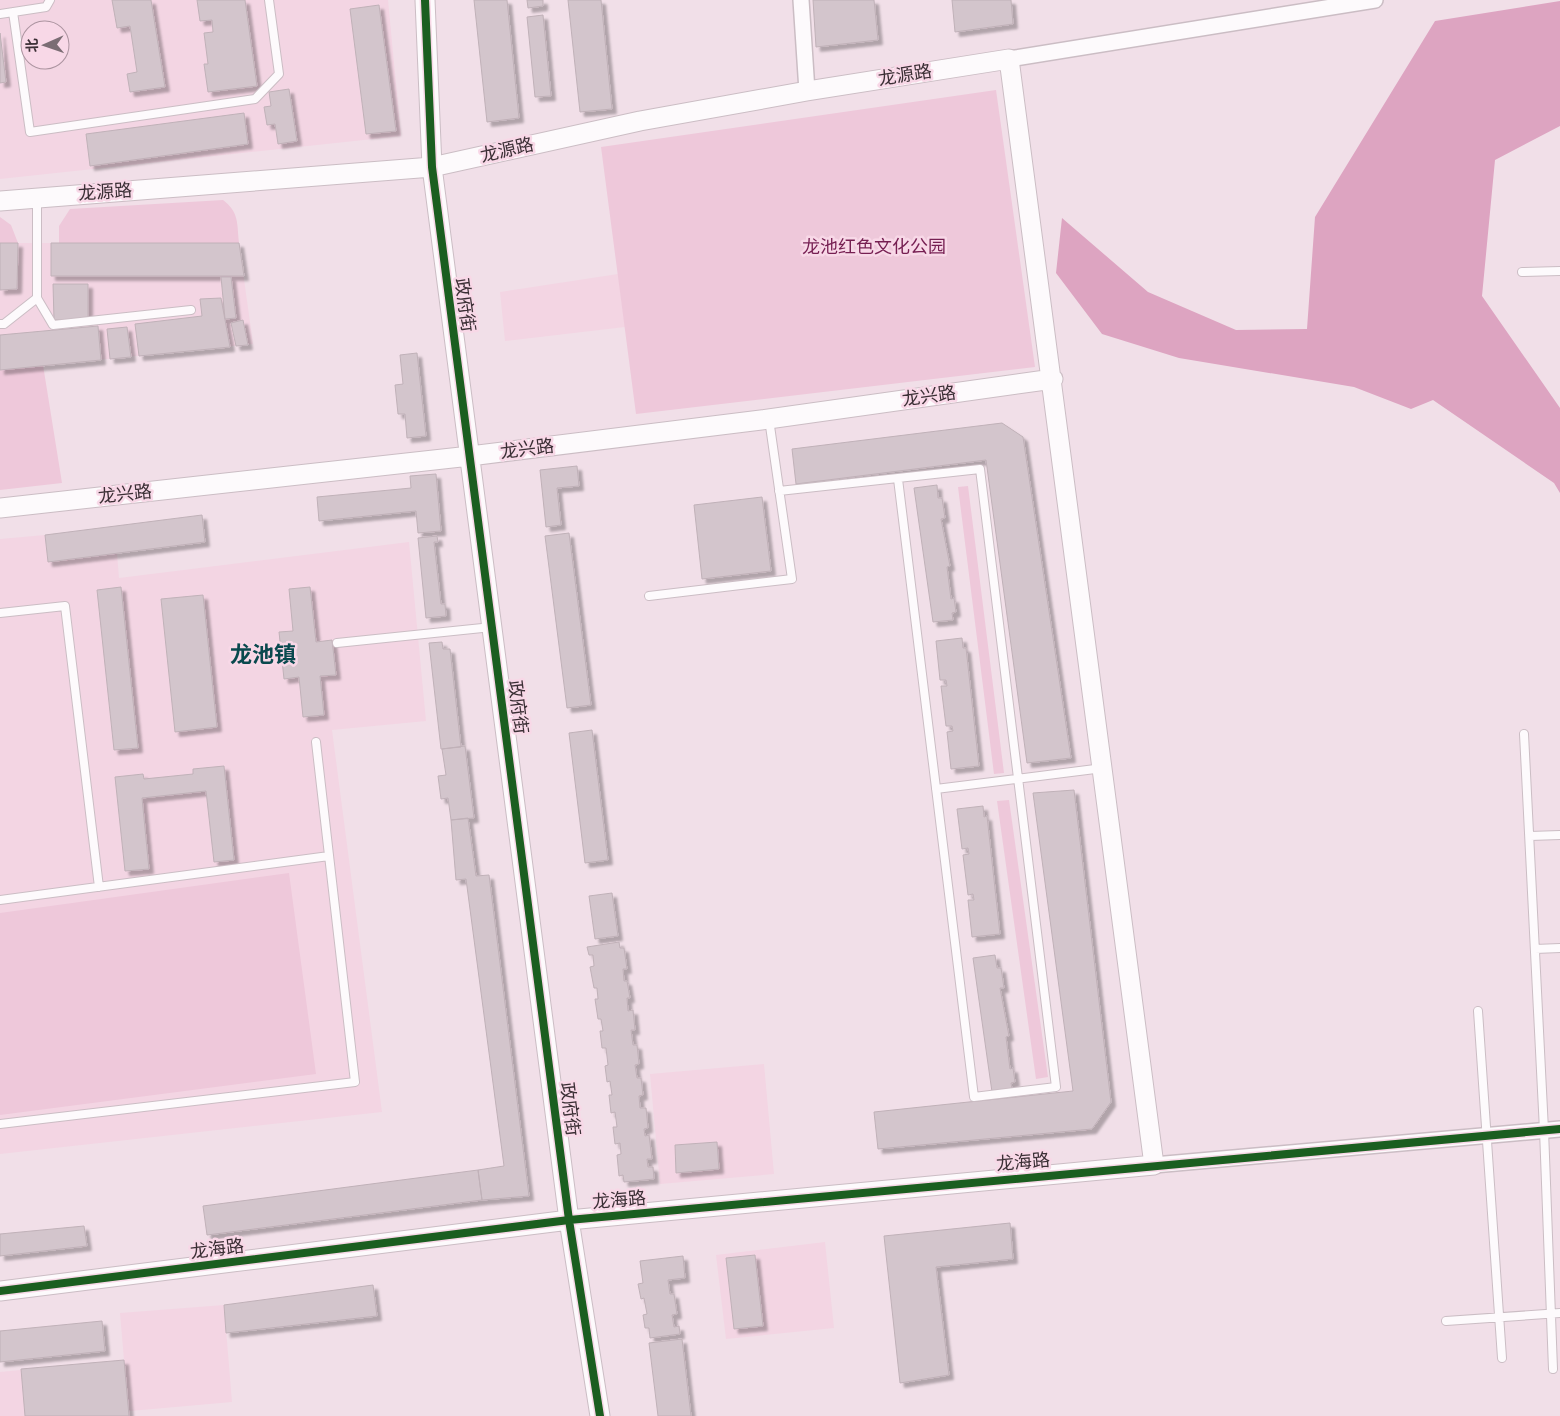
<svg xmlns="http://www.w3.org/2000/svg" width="1560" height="1416" viewBox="0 0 1560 1416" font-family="'Fira Sans','Noto Sans SC',sans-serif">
<defs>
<filter id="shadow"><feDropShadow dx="4.5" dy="4.5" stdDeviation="1" flood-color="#0004"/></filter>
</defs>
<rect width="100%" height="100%" fill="#f1dfe8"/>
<!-- built -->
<path fill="#f3d5e3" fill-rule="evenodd" d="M 0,0 L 388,0 L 401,136 L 0,179 ZM 30,30 L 60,30 L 60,60 L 30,60 Z
M 0,243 L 239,243 L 253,344 L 0,370 Z
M 618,274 L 625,327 L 505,341 L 500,292 Z
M 45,535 L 48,562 L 117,553 L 119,578 L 409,542 L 426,721 L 332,730 L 382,1112 L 0,1154 L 0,539 Z
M 764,1064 L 774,1174 L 660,1184 L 650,1074 Z
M 825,1242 L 834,1328 L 726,1339 L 716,1255 Z
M 224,1305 L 232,1402 L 130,1411 L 130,1416 L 0,1416 L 0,1372 L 124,1360 L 120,1313 Z"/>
<!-- green -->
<path fill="#eec8da" d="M 996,90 L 1035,367 L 636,414 L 601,147 Z
M 223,200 C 239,212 237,223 239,243 L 59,243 L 59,226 L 70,209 Z
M 0,217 L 11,225 L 18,243 L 0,243 Z
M 43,365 L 62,483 L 0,490 L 0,370 Z
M 968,486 L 1004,773 L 994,774 L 958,487 Z
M 1009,800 L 1048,1077 L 1036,1079 L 997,801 Z
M 289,873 L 316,1074 L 0,1115 L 0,913 Z"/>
<!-- water -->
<path fill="#dda4c1" d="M 1560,1 L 1560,126 L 1495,160 L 1482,296 L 1560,408 L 1560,493 L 1554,483 L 1433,400 L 1411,409 L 1354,387 L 1179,358 L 1102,334 L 1056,273 L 1062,218 L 1148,292 L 1236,330 L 1307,329 L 1315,217 L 1435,21 Z"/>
<!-- building -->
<path fill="#d3c5cc" stroke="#c0b1b8" filter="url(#shadow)" d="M 112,0 L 151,0 L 165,87 L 130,92 L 127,74 L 137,72 L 130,26 L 117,28 Z
M 197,0 L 245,0 L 257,86 L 208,92 L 204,64 L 208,64 L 204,33 L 213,32 L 212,20 L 200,21 Z
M 474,0 L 507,0 L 519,118 L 487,122 Z
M 527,0 L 543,0 L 543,6 L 528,8 Z
M 568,0 L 601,0 L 612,109 L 580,112 Z
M 813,0 L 874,0 L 878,40 L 816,47 Z
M 952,0 L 1011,0 L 1013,24 L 955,32 Z
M 379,5 L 396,131 L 366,134 L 350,9 Z
M 543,15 L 551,96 L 535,97 L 527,17 Z
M 0,33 L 6,82 L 0,83 Z
M 289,89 L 297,141 L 278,144 L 275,124 L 267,125 L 264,107 L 271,106 L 269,92 Z
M 244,113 L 248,144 L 90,166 L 86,134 Z
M 0,243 L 18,243 L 17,289 L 0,290 Z
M 51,243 L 239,243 L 244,276 L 51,276 Z
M 221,277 L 231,277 L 236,318 L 225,319 Z
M 53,284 L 88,284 L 88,320 L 54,320 Z
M 221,298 L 230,347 L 139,356 L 135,324 L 202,316 L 200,299 Z
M 243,320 L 248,345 L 236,346 L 231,323 Z
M 98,326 L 101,360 L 0,370 L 0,335 Z
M 127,327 L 131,357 L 110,359 L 107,329 Z
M 417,353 L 426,436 L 407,438 L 405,414 L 398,414 L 395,385 L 403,384 L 400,355 Z
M 1002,423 L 1023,437 L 1071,758 L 1027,763 L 986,460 L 796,484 L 792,449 Z
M 577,466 L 579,486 L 557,488 L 561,525 L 546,527 L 540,470 Z
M 436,474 L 441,531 L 418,533 L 416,511 L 319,521 L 317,497 L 411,488 L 410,476 Z
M 937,485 L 938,498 L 942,498 L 945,518 L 941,519 L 950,566 L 947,567 L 951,599 L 954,598 L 956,612 L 952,613 L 953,620 L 933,622 L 914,488 Z
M 762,497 L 771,571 L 702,579 L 694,505 Z
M 202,515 L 205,542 L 48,562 L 45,535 Z
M 569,533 L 591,705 L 567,708 L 545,536 Z
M 437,536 L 438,542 L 434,542 L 441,604 L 445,604 L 446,616 L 426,618 L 418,538 Z
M 121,587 L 138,748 L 114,750 L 97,590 Z
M 310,587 L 316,642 L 332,640 L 336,675 L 320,676 L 324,715 L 303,717 L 299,677 L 284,679 L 279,632 L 293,631 L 289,589 Z
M 203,595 L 217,727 L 175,732 L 161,599 Z
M 962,638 L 963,648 L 966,648 L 979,766 L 951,769 L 947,732 L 953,731 L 952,726 L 946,726 L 941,686 L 947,686 L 946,680 L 940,680 L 936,641 Z
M 442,642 L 443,649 L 450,649 L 461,747 L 441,749 L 429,643 Z
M 592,730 L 608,860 L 585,863 L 569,733 Z
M 465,746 L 474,818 L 451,820 L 448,798 L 441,799 L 438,776 L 446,775 L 442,749 Z
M 224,766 L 234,860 L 214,862 L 206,791 L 142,798 L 149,869 L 125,871 L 115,777 L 143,774 L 144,779 L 193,774 L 193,769 Z
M 1074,790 L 1111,1102 L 1092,1129 L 878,1149 L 874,1112 L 1073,1091 L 1033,793 Z
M 983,806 L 984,817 L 987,816 L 1000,934 L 972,937 L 968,900 L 974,900 L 973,894 L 968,895 L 963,855 L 969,854 L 968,848 L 962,849 L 957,809 Z
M 468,818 L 476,876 L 489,875 L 529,1196 L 482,1200 L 478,1170 L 504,1166 L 466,879 L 456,880 L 451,820 Z
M 612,893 L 618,936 L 595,939 L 589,896 Z
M 619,942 L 620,948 L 624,948 L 627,969 L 623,969 L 624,981 L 627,981 L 630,998 L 627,998 L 628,1011 L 633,1010 L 635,1030 L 631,1030 L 633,1045 L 637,1045 L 639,1064 L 635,1065 L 637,1078 L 641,1078 L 643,1095 L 639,1096 L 640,1108 L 646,1108 L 648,1128 L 644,1129 L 645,1136 L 649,1135 L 652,1159 L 647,1159 L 648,1167 L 653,1167 L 654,1179 L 624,1182 L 623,1175 L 619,1176 L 617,1155 L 621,1154 L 620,1143 L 615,1144 L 613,1127 L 617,1127 L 615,1112 L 611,1113 L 609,1095 L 612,1095 L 610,1081 L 607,1082 L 605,1066 L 608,1065 L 606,1048 L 602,1048 L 600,1031 L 603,1031 L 601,1019 L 598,1019 L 595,999 L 598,999 L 597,988 L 594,988 L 590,967 L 594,966 L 593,955 L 589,955 L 587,947 Z
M 995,955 L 997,968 L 1001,968 L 1004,988 L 1000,988 L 1009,1036 L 1006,1037 L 1010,1069 L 1013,1068 L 1015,1082 L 1011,1083 L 1012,1089 L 992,1092 L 973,958 Z
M 717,1142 L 719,1169 L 676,1173 L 675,1145 Z
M 478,1170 L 482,1200 L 207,1235 L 203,1206 Z
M 1010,1223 L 1013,1259 L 936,1267 L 949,1375 L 900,1383 L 884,1236 Z
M 84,1226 L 87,1246 L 0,1256 L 0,1234 Z
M 755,1255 L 763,1326 L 734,1329 L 726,1258 Z
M 683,1256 L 685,1278 L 668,1280 L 670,1294 L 674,1294 L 677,1314 L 672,1315 L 674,1327 L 679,1326 L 680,1334 L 650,1338 L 649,1328 L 645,1328 L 643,1315 L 647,1314 L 644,1298 L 641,1299 L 638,1284 L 643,1283 L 640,1261 Z
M 373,1285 L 377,1316 L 226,1333 L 224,1305 Z
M 102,1321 L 105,1351 L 0,1362 L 0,1331 Z
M 682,1339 L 691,1416 L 658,1416 L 649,1343 Z
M 124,1360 L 129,1416 L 25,1416 L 21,1369 Z"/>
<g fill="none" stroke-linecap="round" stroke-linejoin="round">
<defs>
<path id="service" d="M 13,12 L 30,132 L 255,99 L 279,74 L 269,0
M 0,14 L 46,7 L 50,0
M 1522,272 L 1560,271
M 37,298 L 53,325 L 191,310
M 0,324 L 4,324 L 37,298 L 37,198
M 779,491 L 980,469 L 1056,1087 L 974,1097 L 898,479
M 649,596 L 792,579 L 769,419
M 0,613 L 65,606 L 99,887
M 337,643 L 492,627
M 1524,734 L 1544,1130 L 1553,1369
M 936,789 L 1103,768
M 1530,836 L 1560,835
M 0,900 L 329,856
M 1535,949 L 1560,948
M 1478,1011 L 1502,1358
M 0,1124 L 355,1082 L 316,742
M 1446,1321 L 1560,1313"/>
<path id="minor" d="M 801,0 L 807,91
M 1009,59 L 1375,0
M 1154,1165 L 1560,1129"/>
<path id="tertiary" d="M 425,0 L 432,167 L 569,1220 L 600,1416
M 0,201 L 432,167 L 640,121 L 807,91 L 1009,59 L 1154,1165 L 569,1220 L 0,1291
M 0,508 L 470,456 L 761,420 L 1053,379"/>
</defs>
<!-- service casing -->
<use href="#service" stroke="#cbbdc4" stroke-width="10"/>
<!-- minor casing -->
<use href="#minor" stroke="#cbbdc4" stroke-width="18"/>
<!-- tertiary casing -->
<use href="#tertiary" stroke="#cbbdc4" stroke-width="21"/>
<!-- service -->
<use href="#service" stroke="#fdfafc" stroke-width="8"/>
<!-- minor -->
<use href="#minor" stroke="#fdfafc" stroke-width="15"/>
<!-- tertiary -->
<use href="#tertiary" stroke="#fdfafc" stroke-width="19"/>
<defs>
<path id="cycleway" d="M 425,0 L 432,167 L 569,1220 L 600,1416
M 0,1291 L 569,1220 L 1560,1129"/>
</defs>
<!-- cycleway casing -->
<use href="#cycleway" stroke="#f8d8e7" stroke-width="11"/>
<!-- cycleway -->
<use href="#cycleway" stroke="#1b5e20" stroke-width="8"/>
</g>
<g text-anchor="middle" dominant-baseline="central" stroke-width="5" stroke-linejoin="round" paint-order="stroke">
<!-- street labels -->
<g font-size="18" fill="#3b2f35" stroke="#f8d8e7">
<text transform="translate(905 75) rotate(-9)">龙源路</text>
<text transform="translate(507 150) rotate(-13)">龙源路</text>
<text transform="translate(105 192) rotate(-4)">龙源路</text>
<text transform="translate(465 305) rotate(82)">政府街</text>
<text transform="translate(929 396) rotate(-8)">龙兴路</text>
<text transform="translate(527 449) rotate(-7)">龙兴路</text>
<text transform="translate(125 494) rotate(-6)">龙兴路</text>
<text transform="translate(518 707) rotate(83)">政府街</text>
<text transform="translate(570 1109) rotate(83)">政府街</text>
<text transform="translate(1023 1162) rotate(-5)">龙海路</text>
<text transform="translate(619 1200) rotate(-5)">龙海路</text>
<text transform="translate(217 1249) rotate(-7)">龙海路</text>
</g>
<!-- park labels -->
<g font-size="18" fill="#761f52" stroke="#f8d8e7">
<text x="874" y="247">龙池红色文化公园</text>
</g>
<!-- district labels -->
<g font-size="22" font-weight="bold" fill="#09494e" stroke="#f8d8e7">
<text x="263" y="654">龙池镇</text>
</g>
</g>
<!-- north arrow -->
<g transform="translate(45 45) rotate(268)"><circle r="24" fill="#f8d8e7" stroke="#ac94a0"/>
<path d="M0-4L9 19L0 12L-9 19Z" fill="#7b6d74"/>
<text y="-8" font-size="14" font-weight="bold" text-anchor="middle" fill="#3b2f35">北</text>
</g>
</svg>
